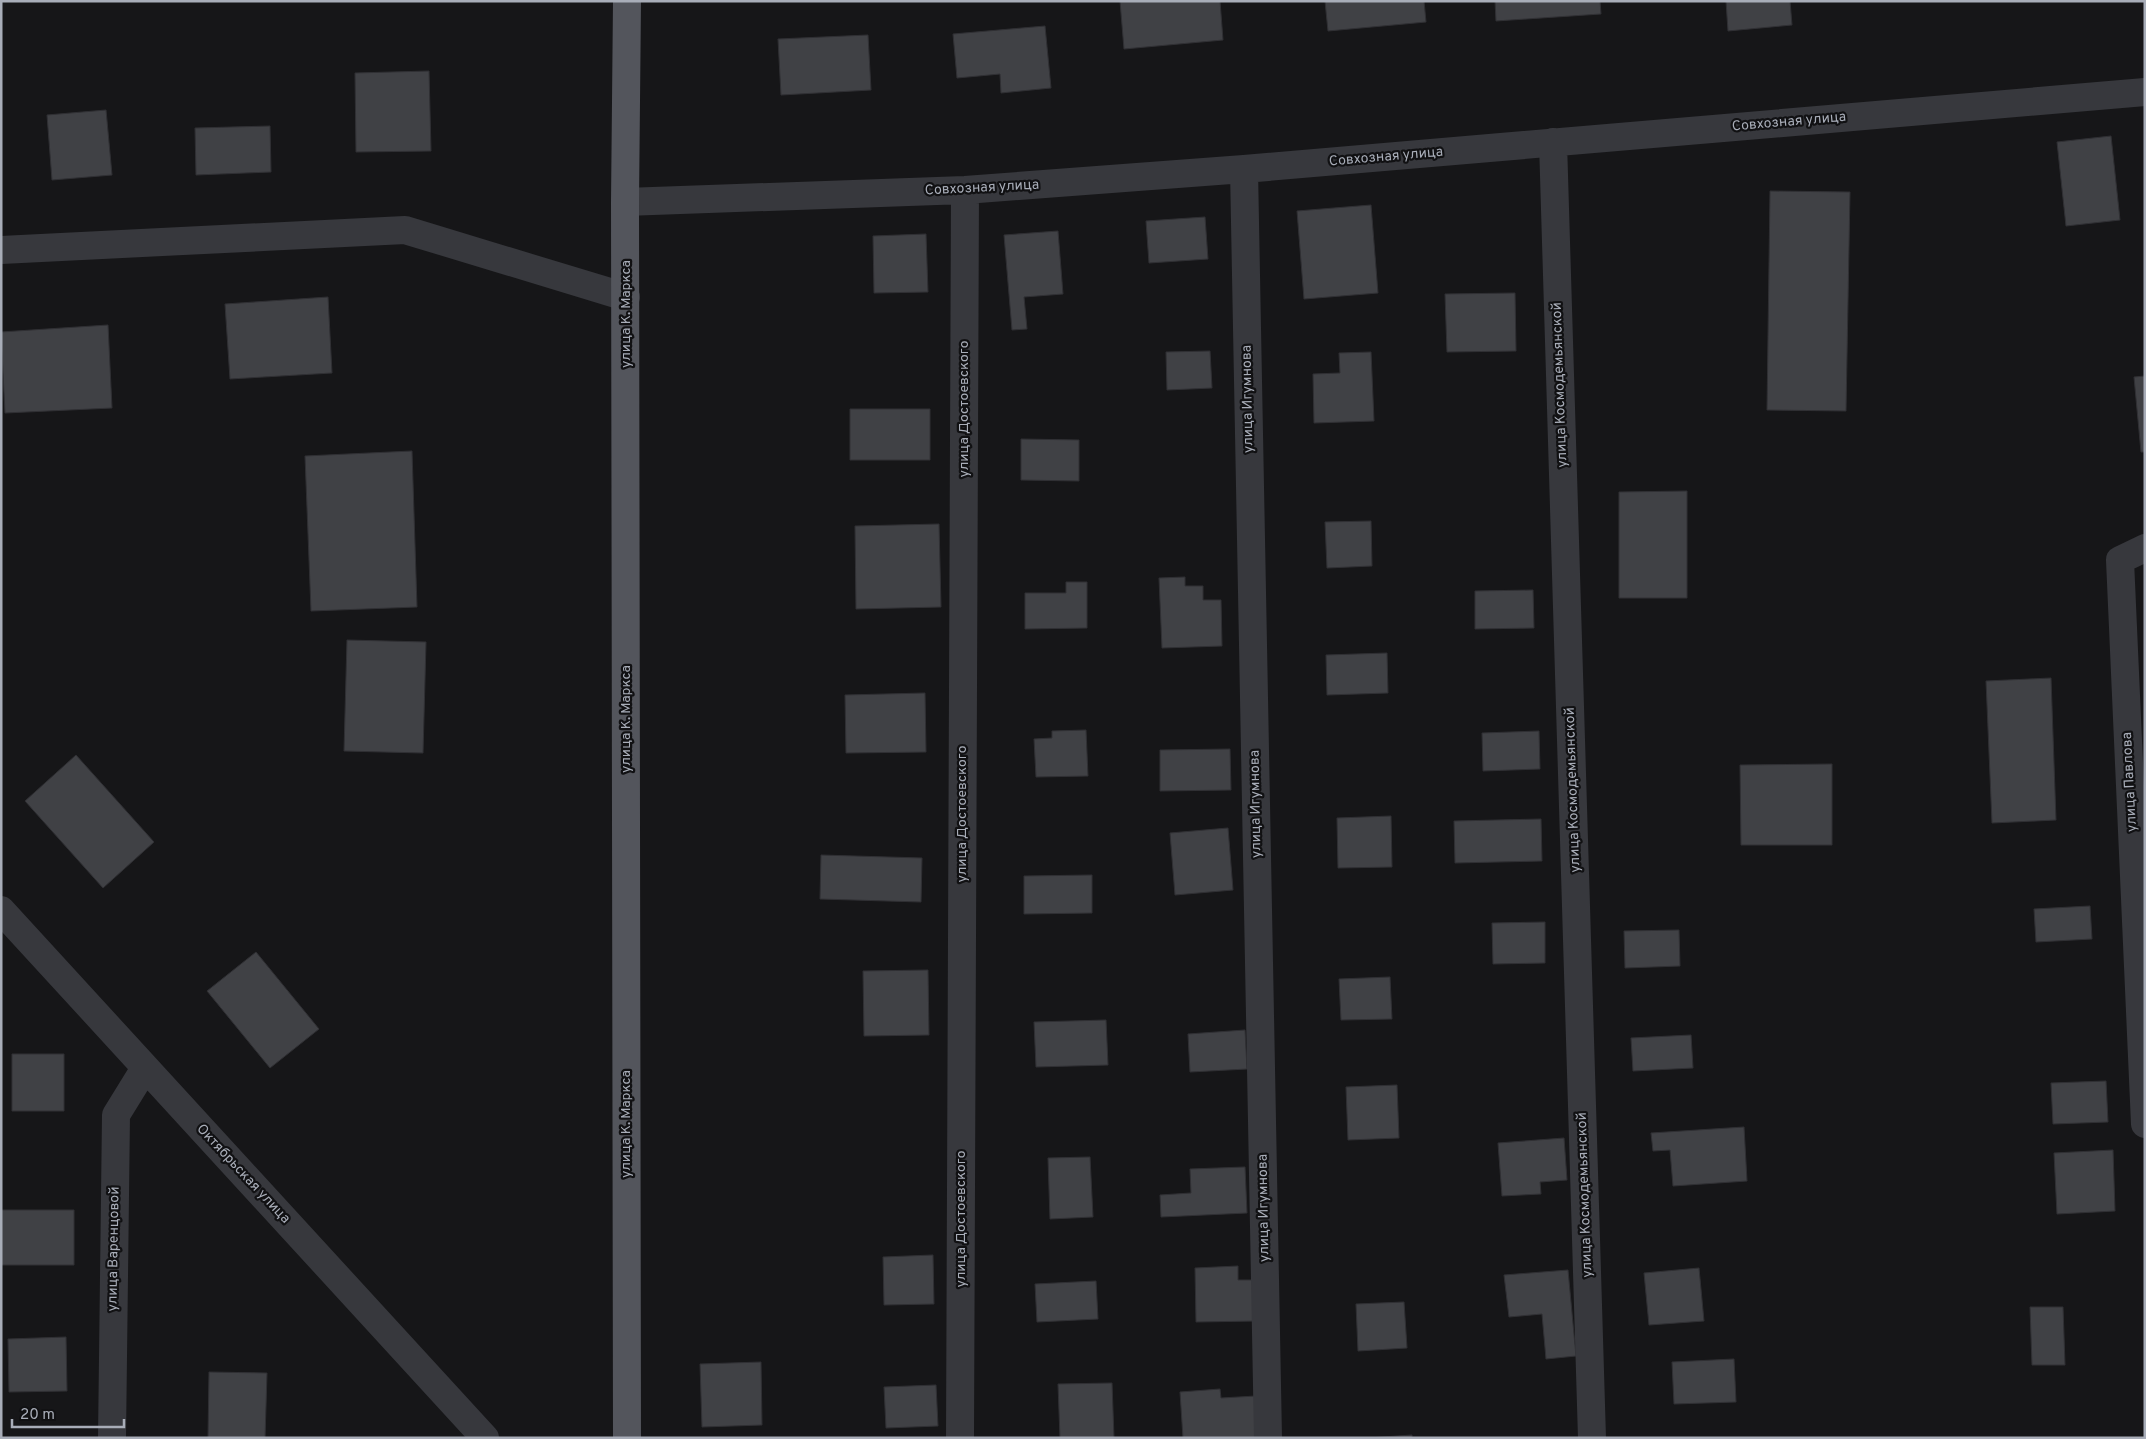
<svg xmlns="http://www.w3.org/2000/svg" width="2146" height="1439" viewBox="0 0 2146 1439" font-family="Overpass,sans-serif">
<rect width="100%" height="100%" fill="#161618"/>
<!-- building -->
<path fill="#404145" stroke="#303034" d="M 1120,1 L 1220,1 L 1223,40 L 1124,49 Z
M 1325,1 L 1424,1 L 1426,22 L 1328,31 Z
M 1495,1 L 1600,1 L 1601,14 L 1496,21 Z
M 1726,1 L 1790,1 L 1792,25 L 1728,31 Z
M 1045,26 L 1051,88 L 1001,93 L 1000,74 L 957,78 L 953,34 Z
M 868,35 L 871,90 L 781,95 L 778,39 Z
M 429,71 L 431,151 L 356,152 L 355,73 Z
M 106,110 L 112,175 L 52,180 L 47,115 Z
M 270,126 L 271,172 L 196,175 L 195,128 Z
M 2111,136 L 2120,220 L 2066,226 L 2057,142 Z
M 1770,191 L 1850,192 L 1846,411 L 1767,410 Z
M 1371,205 L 1378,293 L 1304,299 L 1297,211 Z
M 1205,217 L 1208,259 L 1149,263 L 1146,221 Z
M 1058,231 L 1063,294 L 1024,297 L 1027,329 L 1012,330 L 1004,235 Z
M 926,234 L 928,292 L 874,293 L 873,236 Z
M 1515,293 L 1516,351 L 1447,352 L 1445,294 Z
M 328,297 L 332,373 L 230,379 L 225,304 Z
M 108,325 L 112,408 L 5,413 L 1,332 Z
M 1210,351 L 1212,388 L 1167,390 L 1166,352 Z
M 1371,352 L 1374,421 L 1314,423 L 1313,374 L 1340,373 L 1339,353 Z
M 2145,376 L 2145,452 L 2141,452 L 2134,377 Z
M 850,409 L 930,409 L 930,460 L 850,460 Z
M 1021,439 L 1079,440 L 1079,481 L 1021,480 Z
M 412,451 L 417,607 L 311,611 L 305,456 Z
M 1687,491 L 1687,598 L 1619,598 L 1619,492 Z
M 1371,521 L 1372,566 L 1327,568 L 1325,522 Z
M 939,524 L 941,607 L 856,609 L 855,526 Z
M 1185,577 L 1185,586 L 1203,586 L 1203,600 L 1221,600 L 1222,646 L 1162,648 L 1159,578 Z
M 1066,582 L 1087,582 L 1087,628 L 1025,629 L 1025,593 L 1066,593 Z
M 1533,590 L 1534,628 L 1475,629 L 1475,591 Z
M 347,640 L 426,642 L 423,753 L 344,751 Z
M 1387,653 L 1388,693 L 1327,695 L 1326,655 Z
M 2051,678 L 2056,820 L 1992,823 L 1986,681 Z
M 925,693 L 926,752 L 846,753 L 845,695 Z
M 1086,730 L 1088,776 L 1036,777 L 1034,739 L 1052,738 L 1052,731 Z
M 1539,731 L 1540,769 L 1483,771 L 1482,733 Z
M 1230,749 L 1231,790 L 1160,791 L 1160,750 Z
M 76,755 L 154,842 L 103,888 L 25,801 Z
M 1832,764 L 1832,845 L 1741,845 L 1740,765 Z
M 1391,816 L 1392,867 L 1338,868 L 1337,818 Z
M 1541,819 L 1542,861 L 1455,863 L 1454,821 Z
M 1228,828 L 1233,890 L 1175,895 L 1170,833 Z
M 821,855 L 922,858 L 921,902 L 820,899 Z
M 1092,875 L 1092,913 L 1024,914 L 1024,876 Z
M 2090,906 L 2092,939 L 2036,942 L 2034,909 Z
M 1545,922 L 1545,963 L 1493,964 L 1492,923 Z
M 1679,930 L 1680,966 L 1625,968 L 1624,931 Z
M 256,952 L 319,1029 L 270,1068 L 207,991 Z
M 928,970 L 929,1035 L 864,1036 L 863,971 Z
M 1390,977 L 1392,1019 L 1341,1020 L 1339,979 Z
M 1106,1020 L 1108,1065 L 1036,1067 L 1034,1022 Z
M 1245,1030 L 1247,1069 L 1190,1072 L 1188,1034 Z
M 1691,1035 L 1693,1068 L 1633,1071 L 1631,1038 Z
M 12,1054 L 64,1054 L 64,1111 L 12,1111 Z
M 2106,1081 L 2108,1122 L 2053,1124 L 2051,1083 Z
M 1397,1085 L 1399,1138 L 1348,1140 L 1346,1087 Z
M 1744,1127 L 1747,1181 L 1673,1186 L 1670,1150 L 1653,1151 L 1651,1133 Z
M 1564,1138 L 1567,1180 L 1540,1182 L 1541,1194 L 1502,1196 L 1498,1143 Z
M 2113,1150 L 2115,1211 L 2057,1214 L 2054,1153 Z
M 1090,1157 L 1093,1217 L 1050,1219 L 1048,1158 Z
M 1245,1167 L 1247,1213 L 1161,1217 L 1160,1195 L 1191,1193 L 1190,1169 Z
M 1,1210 L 74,1210 L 74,1265 L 1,1265 Z
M 933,1255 L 934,1304 L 884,1305 L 883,1257 Z
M 1238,1266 L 1238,1280 L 1255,1280 L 1256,1321 L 1196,1322 L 1195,1268 Z
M 1699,1268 L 1704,1321 L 1649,1325 L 1644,1273 Z
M 1568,1270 L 1576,1356 L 1546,1359 L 1542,1314 L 1509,1317 L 1504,1275 Z
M 1096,1281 L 1098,1319 L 1037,1322 L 1035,1284 Z
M 1404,1302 L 1407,1348 L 1358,1351 L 1356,1304 Z
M 2030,1307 L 2063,1307 L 2065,1365 L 2032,1365 Z
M 66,1337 L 67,1391 L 9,1392 L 8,1339 Z
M 1734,1359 L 1736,1402 L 1674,1404 L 1672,1362 Z
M 761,1362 L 762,1425 L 702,1427 L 700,1364 Z
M 209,1372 L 267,1373 L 265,1438 L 208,1438 Z
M 1112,1383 L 1114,1438 L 1060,1438 L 1058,1384 Z
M 936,1385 L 938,1426 L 886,1428 L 884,1387 Z
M 1220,1389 L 1221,1398 L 1256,1396 L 1259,1438 L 1183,1438 L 1180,1392 Z
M 1412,1435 L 1412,1438 L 1367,1438 Z"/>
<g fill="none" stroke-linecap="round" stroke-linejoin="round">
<!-- minor -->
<path stroke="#37383d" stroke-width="28" d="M 1553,142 L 1592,1438
M 1244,169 L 1268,1438
M 625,202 L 965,190 L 1244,169 L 2145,92
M 1,250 L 405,230 L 626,297
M 2145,548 L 2120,560 L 2145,1124
M 1,910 L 485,1438
M 112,1438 L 116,1115 L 145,1068
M 960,1438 L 965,190"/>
<!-- major -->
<path stroke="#53555c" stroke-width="28" d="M 627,1438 L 625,202 L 627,1"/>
</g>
<g text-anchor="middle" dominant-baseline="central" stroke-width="4.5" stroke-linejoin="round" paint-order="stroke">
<!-- street labels -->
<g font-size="14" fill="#a8adb8" stroke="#111113">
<text transform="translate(1789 122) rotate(-5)">Совхозная улица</text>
<text transform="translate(1386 157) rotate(-5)">Совхозная улица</text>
<text transform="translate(982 188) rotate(-3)">Совхозная улица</text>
<text transform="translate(626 314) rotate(-90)">улица К. Маркса</text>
<text transform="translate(1560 385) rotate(-92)">улица Космодемьянской</text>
<text transform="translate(1248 399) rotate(-91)">улица Игумнова</text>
<text transform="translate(964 409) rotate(-90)">улица Достоевского</text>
<text transform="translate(626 719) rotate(-90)">улица К. Маркса</text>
<text transform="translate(2130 782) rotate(-93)">улица Павлова</text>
<text transform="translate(1573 790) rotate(-92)">улица Космодемьянской</text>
<text transform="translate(1256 804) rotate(-91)">улица Игумнова</text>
<text transform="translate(962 814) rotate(-90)">улица Достоевского</text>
<text transform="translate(626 1124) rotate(-90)">улица К. Маркса</text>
<text transform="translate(243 1174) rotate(47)">Октябрьская улица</text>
<text transform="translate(1585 1195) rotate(-92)">улица Космодемьянской</text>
<text transform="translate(1264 1208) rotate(-91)">улица Игумнова</text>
<text transform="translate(961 1219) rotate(-90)">улица Достоевского</text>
<text transform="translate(114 1249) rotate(-89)">улица Варенцовой</text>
</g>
</g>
<!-- border -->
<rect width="2146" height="1439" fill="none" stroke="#a8adb8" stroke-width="5"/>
<!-- scale -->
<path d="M12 1419v8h112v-8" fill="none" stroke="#a8adb8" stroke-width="2.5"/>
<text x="20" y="1419" font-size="15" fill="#a8adb8" stroke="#111113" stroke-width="4" paint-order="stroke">20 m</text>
</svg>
